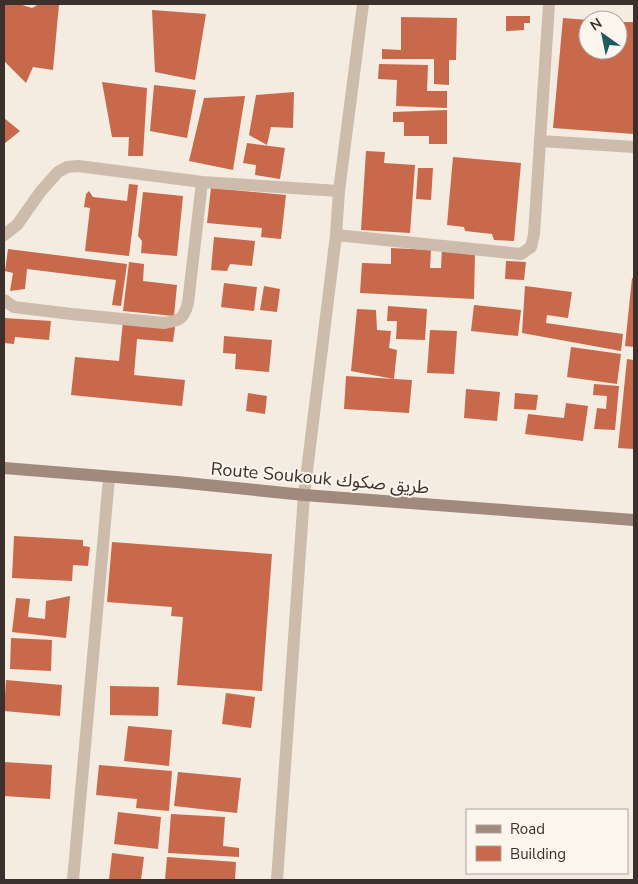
<svg xmlns="http://www.w3.org/2000/svg" width="638" height="884" viewBox="0 0 638 884" font-family="'Nunito Sans','Noto Sans Arabic',sans-serif">
<rect width="100%" height="100%" fill="#f4ebe1"/>
<!-- building -->
<path fill="#c8694b" d="M 4,4 L 19,4 L 32,8 L 39,4 L 59,4 L 53,70 L 33,67 L 26,83 L 4,61 Z
M 152,10 L 206,14 L 195,80 L 155,72 Z
M 506,16 L 530,16 L 530,23 L 524,23 L 524,30 L 506,31 Z
M 401,17 L 457,18 L 456,60 L 449,60 L 449,85 L 434,84 L 434,59 L 382,59 L 382,49 L 401,50 Z
M 563,18 L 588,20 L 588,50 L 618,50 L 618,22 L 634,22 L 634,134 L 553,128 Z
M 379,64 L 428,65 L 427,91 L 447,91 L 447,108 L 396,106 L 397,80 L 378,79 Z
M 102,82 L 147,88 L 143,156 L 128,156 L 129,137 L 112,137 Z
M 154,85 L 196,90 L 187,138 L 150,131 Z
M 294,92 L 293,128 L 271,127 L 267,145 L 249,135 L 256,95 Z
M 245,96 L 233,170 L 189,161 L 204,98 Z
M 447,110 L 447,144 L 429,144 L 429,136 L 404,136 L 404,122 L 393,122 L 393,112 Z
M 4,118 L 20,131 L 4,144 Z
M 247,143 L 285,148 L 280,179 L 255,175 L 256,165 L 243,163 Z
M 366,151 L 385,152 L 384,163 L 415,165 L 410,233 L 361,230 Z
M 453,157 L 521,163 L 514,241 L 494,240 L 492,234 L 465,231 L 464,227 L 447,225 Z
M 418,168 L 433,168 L 431,200 L 416,199 Z
M 129,184 L 138,185 L 129,256 L 85,251 L 90,208 L 84,207 L 86,194 L 89,191 L 93,197 L 127,201 Z
M 211,188 L 286,195 L 281,239 L 261,237 L 262,228 L 207,223 Z
M 143,192 L 183,196 L 177,256 L 141,253 L 142,241 L 138,236 Z
M 214,237 L 255,241 L 252,266 L 230,264 L 227,271 L 211,270 Z
M 391,248 L 431,250 L 430,268 L 441,268 L 442,248 L 475,253 L 474,299 L 360,293 L 362,263 L 391,264 Z
M 8,249 L 127,264 L 121,306 L 112,305 L 116,280 L 27,269 L 25,289 L 10,291 L 13,273 L 5,271 Z
M 506,261 L 526,262 L 524,280 L 505,279 Z
M 129,262 L 144,264 L 143,281 L 177,285 L 174,316 L 123,311 Z
M 632,278 L 634,278 L 634,347 L 625,346 Z
M 224,283 L 257,287 L 254,311 L 221,307 Z
M 264,286 L 280,289 L 277,312 L 260,310 Z
M 525,286 L 572,292 L 568,318 L 547,315 L 546,323 L 623,334 L 621,351 L 522,333 Z
M 474,305 L 521,310 L 518,336 L 471,331 Z
M 388,306 L 427,309 L 425,340 L 396,339 L 397,321 L 387,321 Z
M 357,309 L 376,310 L 377,330 L 391,331 L 389,348 L 397,350 L 394,379 L 412,380 L 409,413 L 344,409 L 346,376 L 394,379 L 351,371 Z
M 4,318 L 51,321 L 49,340 L 15,337 L 14,344 L 4,343 Z
M 123,321 L 175,327 L 173,342 L 137,339 L 134,375 L 185,380 L 182,406 L 71,395 L 75,357 L 119,361 Z
M 430,330 L 457,331 L 454,374 L 427,373 Z
M 224,336 L 272,340 L 269,372 L 235,369 L 236,354 L 223,353 Z
M 571,347 L 621,354 L 617,384 L 567,377 Z
M 627,359 L 634,360 L 634,449 L 618,448 Z
M 594,384 L 619,386 L 615,430 L 594,429 L 597,408 L 606,409 L 607,396 L 593,395 Z
M 466,389 L 500,392 L 497,421 L 464,418 Z
M 248,393 L 267,396 L 265,414 L 246,411 Z
M 515,393 L 538,395 L 536,410 L 514,409 Z
M 566,403 L 588,406 L 583,441 L 525,434 L 528,414 L 564,418 Z
M 14,536 L 83,540 L 83,546 L 90,547 L 88,566 L 73,565 L 72,581 L 12,578 Z
M 112,542 L 272,554 L 262,691 L 177,685 L 183,617 L 171,616 L 172,607 L 107,602 Z
M 70,596 L 66,638 L 12,632 L 16,598 L 30,599 L 28,617 L 45,619 L 46,601 Z
M 11,638 L 52,640 L 51,671 L 10,669 Z
M 6,680 L 62,685 L 60,716 L 4,711 Z
M 110,686 L 159,687 L 158,716 L 110,715 Z
M 226,693 L 255,697 L 251,728 L 222,724 Z
M 128,726 L 172,730 L 169,766 L 124,761 Z
M 4,762 L 52,765 L 50,799 L 4,796 Z
M 99,765 L 172,771 L 169,811 L 136,808 L 137,799 L 96,795 Z
M 178,772 L 241,778 L 237,813 L 174,806 Z
M 118,812 L 161,817 L 158,849 L 114,844 Z
M 171,814 L 225,817 L 223,846 L 239,848 L 239,857 L 168,853 Z
M 112,853 L 144,857 L 141,880 L 109,880 Z
M 167,857 L 236,862 L 235,880 L 165,880 Z"/>
<g fill="none" stroke-linecap="round" stroke-linejoin="round">
<!-- street -->
<path stroke="#cdbbac" stroke-width="12" d="M 540,141 L 634,147
M 4,235 L 17,225 L 41,191 L 58,172 L 67,167 L 78,166 L 202,182 L 339,191
M 336,235 L 521,254 L 531,247 L 534,234 L 549,4
M 4,300 L 14,307 L 71,314 L 164,323 C 179,321 184,319 188,303 L 202,182
M 73,880 L 109,478
M 277,880 L 304,495 L 336,235 L 339,191 L 363,4"/>
<!-- secondary -->
<path stroke="#a18a7d" stroke-width="12" d="M 4,468 L 177,482 L 304,495 L 634,520"/>
</g>
<g text-anchor="middle" dominant-baseline="central" stroke-width="4" stroke-linejoin="round" paint-order="stroke">
<!-- street labels -->
<g font-size="18" fill="#3b302b" stroke="#fbf5ee">
<text transform="translate(320 478) rotate(5)">Route Soukouk طريق صكوك</text>
</g>
</g>
<!-- border -->
<rect width="638" height="884" fill="none" stroke="#3b302b" stroke-width="10"/>
<!-- legend -->
<rect x="466" y="809" width="162" height="65" fill="#fbf5ee" stroke="#aea6a0"/>
<rect x="476" y="825" width="25" height="8" fill="#a18a7d" stroke="#aea6a0"/>
<text x="510" y="834" font-size="15" fill="#3b302b">Road</text>
<rect x="476" y="846" width="25" height="15" fill="#c8694b" stroke="#aea6a0"/>
<text x="510" y="859" font-size="15" fill="#3b302b">Building</text>
<!-- north arrow -->
<g transform="translate(603 35) rotate(327)"><circle r="24" fill="#fbf5ee" stroke="#aea6a0"/>
<path d="M0-4L9 19L0 12L-9 19Z" fill="#1f5a5e"/>
<text y="-8" font-size="14" font-weight="bold" text-anchor="middle" fill="#3b302b">N</text>
</g>
</svg>
